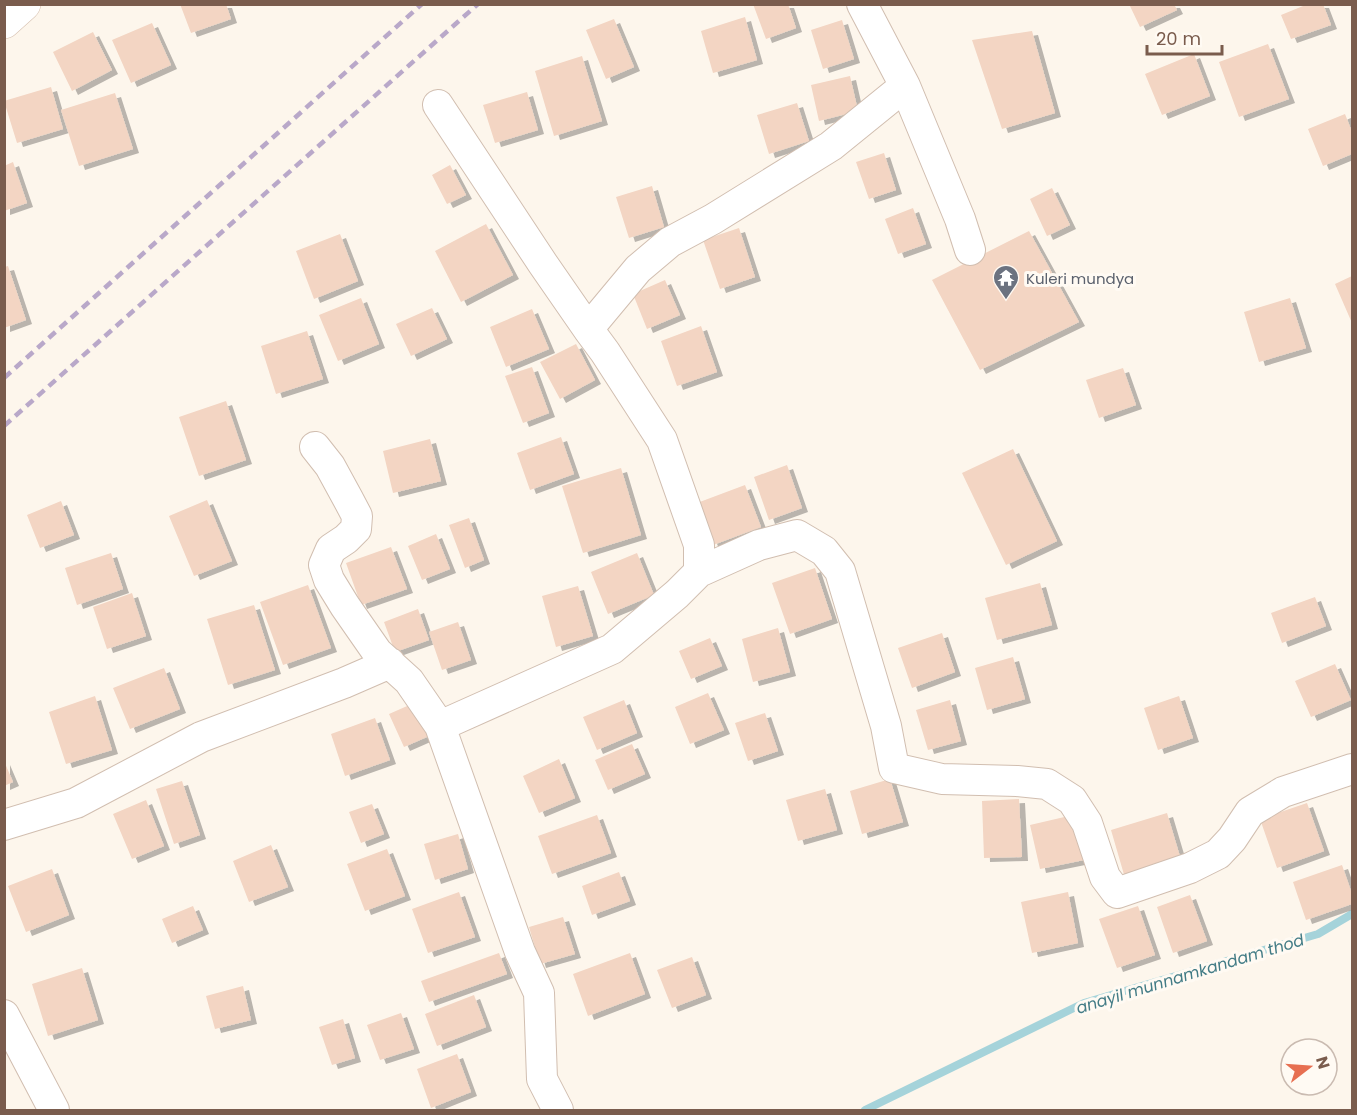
<svg xmlns="http://www.w3.org/2000/svg" width="1357" height="1115" viewBox="0 0 1357 1115" font-family="Poppins,sans-serif">
<defs>
<filter id="shadow"><feDropShadow dx="6" dy="4" stdDeviation="0" flood-color="#0004"/></filter>
</defs>
<rect width="100%" height="100%" fill="#fdf6ec"/>
<g fill="none" stroke-linecap="round" stroke-linejoin="round">
<!-- stream -->
<path stroke="#a5d3da" stroke-width="8" d="M 865,1110 L 1084,1003 L 1318,934 L 1352,914"/>
</g>
<!-- building -->
<path fill="#f3d5c3" filter="url(#shadow)" d="M 180,4 L 226,4 L 231,19 L 191,33 Z
M 753,4 L 788,4 L 796,28 L 766,39 Z
M 1129,4 L 1174,4 L 1177,10 L 1140,27 Z
M 1308,4 L 1323,4 L 1331,25 L 1291,39 L 1281,15 Z
M 745,17 L 757,60 L 713,73 L 701,31 Z
M 614,19 L 634,67 L 606,79 L 586,30 Z
M 842,20 L 854,59 L 823,69 L 811,30 Z
M 152,23 L 171,65 L 131,83 L 112,40 Z
M 1032,31 L 1055,113 L 1002,129 L 972,40 Z
M 93,32 L 112,70 L 72,91 L 53,52 Z
M 1268,44 L 1289,99 L 1239,117 L 1219,62 Z
M 1194,54 L 1210,96 L 1162,115 L 1145,74 Z
M 582,56 L 602,121 L 554,136 L 535,71 Z
M 850,76 L 858,111 L 819,121 L 811,85 Z
M 51,87 L 63,129 L 17,143 L 4,101 Z
M 527,92 L 538,130 L 495,143 L 483,105 Z
M 115,93 L 133,149 L 79,166 L 61,110 Z
M 797,103 L 809,141 L 769,154 L 757,115 Z
M 1345,114 L 1352,132 L 1352,154 L 1323,166 L 1308,129 Z
M 884,153 L 896,190 L 869,199 L 856,162 Z
M 13,162 L 27,203 L 4,211 L 4,166 Z
M 450,165 L 466,195 L 447,204 L 432,175 Z
M 652,186 L 664,227 L 629,238 L 616,197 Z
M 1052,188 L 1070,225 L 1047,236 L 1030,199 Z
M 913,208 L 926,244 L 898,254 L 885,219 Z
M 486,224 L 513,275 L 461,302 L 435,251 Z
M 739,228 L 755,277 L 720,289 L 703,240 Z
M 1029,231 L 1079,322 L 980,370 L 932,280 Z
M 340,234 L 358,281 L 314,299 L 296,251 Z
M 8,266 L 26,320 L 4,328 L 4,267 Z
M 1352,276 L 1352,323 L 1335,284 Z
M 665,280 L 680,315 L 647,329 L 633,294 Z
M 361,298 L 379,344 L 338,361 L 319,315 Z
M 1290,298 L 1306,348 L 1259,362 L 1244,312 Z
M 432,308 L 447,339 L 411,356 L 396,324 Z
M 532,309 L 549,349 L 506,367 L 490,327 Z
M 701,326 L 717,372 L 677,386 L 661,341 Z
M 307,331 L 323,379 L 276,394 L 261,346 Z
M 576,344 L 595,380 L 560,399 L 540,362 Z
M 532,367 L 549,413 L 523,423 L 505,376 Z
M 1123,368 L 1136,405 L 1099,418 L 1086,380 Z
M 226,401 L 246,460 L 199,476 L 179,417 Z
M 561,437 L 574,474 L 530,490 L 517,453 Z
M 430,439 L 441,481 L 393,493 L 383,451 Z
M 1013,449 L 1057,541 L 1006,565 L 962,473 Z
M 787,465 L 802,508 L 769,520 L 754,477 Z
M 621,468 L 641,535 L 583,553 L 562,486 Z
M 745,485 L 761,527 L 713,545 L 697,503 Z
M 207,500 L 232,561 L 194,576 L 169,516 Z
M 61,501 L 74,535 L 40,548 L 27,515 Z
M 469,518 L 484,560 L 465,568 L 449,525 Z
M 436,534 L 450,569 L 422,580 L 408,546 Z
M 391,547 L 407,589 L 361,605 L 346,563 Z
M 111,553 L 123,589 L 77,605 L 65,568 Z
M 637,553 L 654,595 L 608,614 L 591,572 Z
M 815,568 L 832,619 L 790,634 L 772,583 Z
M 1040,583 L 1052,625 L 997,640 L 985,598 Z
M 308,585 L 331,648 L 283,665 L 260,602 Z
M 578,586 L 593,636 L 556,647 L 542,596 Z
M 132,593 L 146,636 L 107,649 L 93,607 Z
M 1315,597 L 1326,626 L 1282,643 L 1271,613 Z
M 254,605 L 275,670 L 228,685 L 207,619 Z
M 418,609 L 429,640 L 395,652 L 384,622 Z
M 458,622 L 471,660 L 442,670 L 429,632 Z
M 778,628 L 790,672 L 753,682 L 742,639 Z
M 942,633 L 955,672 L 912,688 L 898,648 Z
M 710,638 L 722,666 L 691,679 L 679,651 Z
M 1013,657 L 1025,699 L 987,710 L 975,668 Z
M 1335,664 L 1351,700 L 1311,717 L 1295,681 Z
M 164,668 L 180,709 L 130,729 L 113,688 Z
M 708,693 L 724,730 L 690,744 L 675,707 Z
M 95,696 L 112,750 L 66,764 L 49,712 Z
M 1179,696 L 1193,738 L 1158,750 L 1144,708 Z
M 624,700 L 637,733 L 597,750 L 583,717 Z
M 950,700 L 961,741 L 928,750 L 916,710 Z
M 414,703 L 429,736 L 404,747 L 389,714 Z
M 765,713 L 778,751 L 748,761 L 735,723 Z
M 375,718 L 390,760 L 345,776 L 331,734 Z
M 632,744 L 645,774 L 608,790 L 595,760 Z
M 559,759 L 575,798 L 539,813 L 523,776 Z
M 4,761 L 13,782 L 4,786 Z
M 890,779 L 903,822 L 862,834 L 850,791 Z
M 182,781 L 200,835 L 174,844 L 156,789 Z
M 825,789 L 837,830 L 798,841 L 786,800 Z
M 1019,799 L 1022,857 L 984,858 L 982,801 Z
M 146,800 L 164,846 L 132,859 L 113,814 Z
M 1307,803 L 1324,851 L 1277,868 L 1260,819 Z
M 372,804 L 384,834 L 361,843 L 349,812 Z
M 1167,813 L 1181,860 L 1125,878 L 1111,830 Z
M 597,815 L 611,853 L 552,874 L 538,836 Z
M 1073,815 L 1084,860 L 1040,869 L 1030,825 Z
M 458,834 L 468,869 L 435,880 L 424,844 Z
M 271,845 L 288,887 L 249,902 L 233,861 Z
M 387,849 L 405,896 L 365,911 L 347,864 Z
M 1342,865 L 1352,894 L 1352,904 L 1306,920 L 1293,882 Z
M 52,869 L 69,915 L 26,932 L 8,886 Z
M 619,872 L 630,901 L 592,915 L 582,886 Z
M 459,892 L 475,937 L 428,953 L 412,909 Z
M 1068,892 L 1078,943 L 1032,953 L 1021,902 Z
M 1190,895 L 1207,941 L 1173,953 L 1157,907 Z
M 193,906 L 203,930 L 172,943 L 162,919 Z
M 1138,906 L 1155,955 L 1117,968 L 1099,919 Z
M 563,917 L 575,954 L 540,964 L 529,927 Z
M 499,953 L 507,974 L 429,1002 L 421,981 Z
M 630,953 L 645,994 L 588,1016 L 573,974 Z
M 692,957 L 706,995 L 672,1008 L 657,970 Z
M 82,968 L 98,1020 L 48,1036 L 32,984 Z
M 243,986 L 251,1020 L 215,1029 L 206,996 Z
M 474,995 L 486,1027 L 437,1046 L 425,1014 Z
M 401,1013 L 414,1049 L 380,1060 L 367,1025 Z
M 343,1019 L 355,1058 L 332,1065 L 319,1027 Z
M 457,1054 L 471,1092 L 431,1108 L 417,1069 Z"/>
<g fill="none" stroke-linecap="round" stroke-linejoin="round">
<defs>
<path id="street" d="M 905,86 L 960,219 L 970,250
M 438,105 L 543,264 L 588,329
M 315,447 L 330,466 L 348,499 L 357,516 L 356,529 L 346,539 L 331,549 L 324,565 L 329,580 L 345,606 L 377,652 L 409,681 L 440,726
M 699,572 L 759,545 L 797,535 L 824,551 L 840,571 L 886,726 L 894,768 L 942,779 L 1017,781 L 1047,784 L 1072,800 L 1087,823 L 1105,877 L 1117,893 L 1190,868 L 1218,854 L 1232,839 L 1250,812 L 1283,792 L 1352,769
M 4,825 L 76,803 L 201,737 L 344,683 L 390,663
M 4,1015 L 54,1110
M 558,1110 L 542,1079 L 539,993 L 520,952 L 440,726 L 612,649 L 677,594 L 699,572 L 699,545 L 662,440 L 605,352 L 588,329 L 638,269 L 670,242 L 713,219 L 831,146 L 905,86 L 862,4"/>
<path id="secondary" d="M 4,22 L 24,4"/>
</defs>
<!-- street casing -->
<use href="#street" stroke="#d1beb0" stroke-width="32"/>
<!-- secondary casing -->
<use href="#secondary" stroke="#d6c0b0" stroke-width="34"/>
<!-- street -->
<use href="#street" stroke="#fff" stroke-width="30"/>
<!-- secondary -->
<use href="#secondary" stroke="#fff" stroke-width="33"/>
<!-- rail -->
<path stroke="#b9a8c9" stroke-width="4.5" stroke-dasharray="9 6" stroke-linecap="butt" d="M 4,378 L 422,4
M 4,426 L 478,4"/>
</g>
<!-- icons -->
<defs>
<symbol id="temple-pin" viewBox="-11 -11 22 30"><path d="M0 17L-7.5 6A9.5 9.5 0 1 1 7.5 6Z" fill="#6b7280" stroke="#fffaf3"/><path d="M0-6L5-2H3V0L6.5 2.5H4V6H1.5V3h-3V6H-4V2.5H-6.5L-3 0V-2H-5Z" fill="#fff"/></symbol>
</defs>
<g fill-rule="evenodd">
<use href="#temple-pin" x="991" y="263" width="30" height="40"/>
</g>
<g text-anchor="middle" dominant-baseline="central" stroke-width="6" stroke-linejoin="round" paint-order="stroke">
<!-- worship labels -->
<g font-size="15" fill="#5b616d" stroke="#fffaf3" text-anchor="start">
<text x="1026" y="278">Kuleri mundya</text>
</g>
<!-- water labels -->
<g font-size="16" font-style="italic" fill="#437c86" stroke="#fffaf3">
<text transform="translate(1190 974) rotate(-17)">anayil munnamkandam thod</text>
</g>
</g>
<!-- border -->
<rect width="1357" height="1115" fill="none" stroke="#7a5c4d" stroke-width="12"/>
<!-- north arrow -->
<g transform="translate(1309 1067) rotate(73)"><circle r="28" fill="#fffaf3" stroke="#cabbb1" stroke-width="1.5"/>
<path d="M0-4.5L10 22L0 15L-10 22Z" fill="#e76f51"/>
<text y="-9" font-size="16" font-weight="bold" text-anchor="middle" fill="#7a5c4d">N</text>
</g>
<!-- scale -->
<path d="M1147 45v9h75v-9" fill="none" stroke="#7a5c4d" stroke-width="3"/>
<text x="1156" y="45" font-size="18" fill="#7a5c4d" stroke="#fffaf3" stroke-width="4.5" paint-order="stroke">20 m</text>
</svg>
